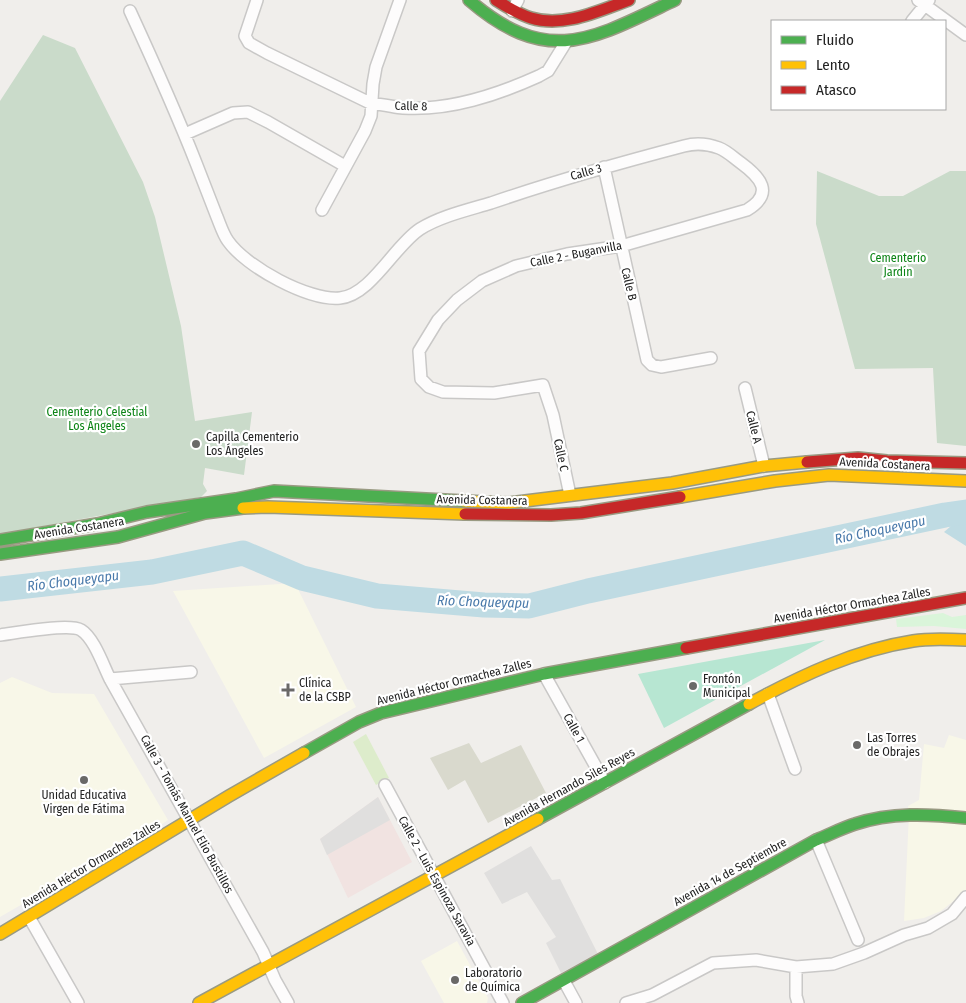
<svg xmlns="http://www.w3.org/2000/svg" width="966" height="1003" viewBox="0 0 966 1003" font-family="'Fira Sans Condensed',sans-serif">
<rect width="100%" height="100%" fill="#f0eeeb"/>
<!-- commercial -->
<path fill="#f1e3e1" d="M 378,797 L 412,862 L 348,898 L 320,839 Z"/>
<!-- education -->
<path fill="#f8f7e8" d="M 295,583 L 356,707 L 264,758 L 173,591 Z
M 12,677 L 52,693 L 94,694 L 168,820 L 80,880 L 76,873 L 0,917 L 0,683 Z
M 949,735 L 966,740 L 966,891 L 941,911 L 924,918 L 904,921 L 909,814 L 908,806 L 919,800 L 924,744 L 944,748 Z
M 457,941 L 488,998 L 487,1003 L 444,1003 L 421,961 Z"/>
<!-- construction -->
<path fill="#d9d9cd" d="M 469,743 L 481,763 L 521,745 L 546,793 L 488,823 L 465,780 L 448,790 L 430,758 Z"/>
<!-- grass -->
<path fill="#ddeccb" d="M 366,734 L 389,778 L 376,785 L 353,742 Z"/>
<!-- cemetery -->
<path fill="#cadbca" d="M 43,35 L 75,48 L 143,182 L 155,217 L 181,326 L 195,421 L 252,412 L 244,475 L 205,468 L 203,484 L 207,491 L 201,497 L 0,534 L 0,101 Z
M 817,171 L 879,196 L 903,196 L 950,171 L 966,171 L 966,446 L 937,443 L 933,368 L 855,369 L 816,224 Z"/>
<!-- park -->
<path fill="#daf5da" d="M 943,613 L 952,617 L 966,615 L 966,629 L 934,626 L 897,627 L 896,619 Z"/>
<!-- pitch -->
<path fill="#b7e6d2" d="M 825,640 L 664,728 L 638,674 Z"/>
<!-- parking -->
<path fill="#e0dfde" d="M 378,797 L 390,820 L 327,855 L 320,839 Z
M 531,846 L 552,880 L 560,879 L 598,954 L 561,973 L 546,943 L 556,937 L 527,892 L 502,904 L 484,873 Z"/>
<!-- water -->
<path fill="#bfdbe3" d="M 966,513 L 966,546 L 944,532 Z"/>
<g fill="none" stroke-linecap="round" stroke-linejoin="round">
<!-- river -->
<path stroke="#bfdbe3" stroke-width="25" d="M 0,589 L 152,572 L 243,553 L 302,578 L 377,596 L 484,605 L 529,606 L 588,591 L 945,515 L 966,512"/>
<defs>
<path id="street" d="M 257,0 L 245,36 L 249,43 L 267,53 L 372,104 C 383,104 393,107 403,108 C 450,111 497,95 539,76 L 548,71 L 566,42
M 918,0 L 966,35
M 130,11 C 153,61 176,112 196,163 C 203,181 210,199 217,217 C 220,224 223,234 228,241 C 246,267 309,301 340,298 C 371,295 395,245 420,229 C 441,216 468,210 491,203 C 555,181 619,163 684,146 C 695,143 708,144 719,148 C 727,151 734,158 741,163 C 760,177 775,193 747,210 L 621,246 L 567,254 L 516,266 L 482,281 L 457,300 L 438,320 L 419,351 L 421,379 L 429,387 L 443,392 L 494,393 L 543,385 L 553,415 L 570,495
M 512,11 L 518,0
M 912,21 L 929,0
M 185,134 L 233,113 L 248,112 L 268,122 L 345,166
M 604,167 L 647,360 L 652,365 L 661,367 L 711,358
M 322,210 L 365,131 L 371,116 L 373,84 L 376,67 L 400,0
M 745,388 L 764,466
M 0,635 C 16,633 69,623 81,630 C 94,638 103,665 110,679 L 263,952 L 275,980 L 288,1003
M 544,674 L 605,783
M 110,679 L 191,672
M 768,694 L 795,769
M 385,785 L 503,1003
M 816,840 L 858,940
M 29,917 L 78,1003
M 796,967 L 796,996 L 798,1003
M 564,981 L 576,1003
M 626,1003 L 652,995 L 713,963 L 756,960 L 796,967 L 833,964 L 864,953 L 904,935 L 928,928 L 952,914 L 966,897"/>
<path id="fast" d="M 469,0 C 548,68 593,39 675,0
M 0,540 L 97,524 L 147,512 L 236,499 L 274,491 L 464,501
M 0,554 L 118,537 L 205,513 L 243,508
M 304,753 L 359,722 L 381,713 L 544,674 L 686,648
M 538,819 L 749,704
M 522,1003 L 816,840 C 829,835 842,828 855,824 C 891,812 929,814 966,818"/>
<path id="slow" d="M 680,497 L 775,481 L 829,475 L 966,481
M 464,501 L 508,503 L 672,483 L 764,466 L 807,462
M 243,508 L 268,507 L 465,514
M 749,704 C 800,676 855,650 913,641 C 930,638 948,639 966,640
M 0,934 L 229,796 L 304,753
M 199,1003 L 538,819"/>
<path id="jam" d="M 496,0 C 507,7 518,14 531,18 C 564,28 598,11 629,0
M 807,462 L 858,458 L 887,461 L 966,463
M 465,514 L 551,515 L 581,513 L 680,497
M 686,648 L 966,598"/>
</defs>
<!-- street casing -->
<use href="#street" stroke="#c9c8c7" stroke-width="14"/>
<!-- fast casing -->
<use href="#fast" stroke="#999a82" stroke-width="14"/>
<!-- slow casing -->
<use href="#slow" stroke="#999a82" stroke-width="14"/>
<!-- jam casing -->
<use href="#jam" stroke="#999a82" stroke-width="14"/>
<!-- street -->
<use href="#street" stroke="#fdfcfc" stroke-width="11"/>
<!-- fast -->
<use href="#fast" stroke="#4caf50" stroke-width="11"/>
<!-- slow -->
<use href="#slow" stroke="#ffc107" stroke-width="11"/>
<!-- jam -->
<use href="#jam" stroke="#c62828" stroke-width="11"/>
</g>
<!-- markers -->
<g fill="#6a6968" stroke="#fff" stroke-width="2">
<circle cx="196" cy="444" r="5"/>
<circle cx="693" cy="686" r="5"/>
<path d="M285.5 682.5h5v5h5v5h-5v5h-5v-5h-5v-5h5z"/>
<circle cx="857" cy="745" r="5"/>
<circle cx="84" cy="780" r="5"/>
<circle cx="455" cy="980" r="5"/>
</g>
<g text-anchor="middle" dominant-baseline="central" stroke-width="4.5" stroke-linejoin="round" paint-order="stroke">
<!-- street labels -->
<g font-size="12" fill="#222" stroke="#fff">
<text transform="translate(411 106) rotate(1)">Calle 8</text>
<text transform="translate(586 172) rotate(-16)">Calle 3</text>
<text transform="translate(576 254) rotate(-11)">Calle 2 - Buganvilla</text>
<text transform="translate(629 284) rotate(77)">Calle B</text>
<text transform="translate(754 427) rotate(76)">Calle A</text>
<text transform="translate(561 455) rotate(78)">Calle C</text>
<text transform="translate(885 464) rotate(3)">Avenida Costanera</text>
<text transform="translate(482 500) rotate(1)">Avenida Costanera</text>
<text transform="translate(79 528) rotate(-9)">Avenida Costanera</text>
<text transform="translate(852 605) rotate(-10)">Avenida Héctor Ormachea Zalles</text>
<text transform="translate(454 682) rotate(-14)">Avenida Héctor Ormachea Zalles</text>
<text transform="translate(574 728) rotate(61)">Calle 1</text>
<text transform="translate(569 787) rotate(-29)">Avenida Hernando Siles Reyes</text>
<text transform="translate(187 814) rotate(61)">Calle 3 - Tomás Manuel Elio Bustillos</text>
<text transform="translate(91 864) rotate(-31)">Avenida Héctor Ormachea Zalles</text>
<text transform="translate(730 872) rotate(-29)">Avenida 14 de Septiembre</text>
<text transform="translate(437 881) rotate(61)">Calle 2 - Luis Espinoza Saravia</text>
</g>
<!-- park labels -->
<g font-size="12" fill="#0c8416" stroke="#fff">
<text x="898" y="258">Cementerio<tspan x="898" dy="14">Jardín</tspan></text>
<text x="97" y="412">Cementerio Celestial<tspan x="97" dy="14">Los Ángeles</tspan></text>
</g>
<!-- poi labels -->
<g font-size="12" fill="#222" stroke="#fff" text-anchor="start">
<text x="206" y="437">Capilla Cementerio<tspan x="206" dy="14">Los Ángeles</tspan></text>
<text x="703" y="679">Frontón<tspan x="703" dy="14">Municipal</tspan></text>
<text x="299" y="683">Clínica<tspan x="299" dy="14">de la CSBP</tspan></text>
<text x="867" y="738">Las Torres<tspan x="867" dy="14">de Obrajes</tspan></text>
<text x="84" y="795" text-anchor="middle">Unidad Educativa<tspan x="84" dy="14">Virgen de Fátima</tspan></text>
<text x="465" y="973">Laboratorio<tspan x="465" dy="14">de Química</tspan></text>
</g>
<!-- water labels -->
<g font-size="14" font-style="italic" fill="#4a7aab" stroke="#fff">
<text transform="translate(880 530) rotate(-12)">Río Choqueyapu</text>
<text transform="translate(73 581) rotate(-7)">Río Choqueyapu</text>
<text transform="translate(483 602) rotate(2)">Río Choqueyapu</text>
</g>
</g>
<!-- legend -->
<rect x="771" y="20" width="175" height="90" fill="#ffffff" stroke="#a7a7a7"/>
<rect x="781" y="36" width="25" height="8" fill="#4caf50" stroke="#a7a7a7"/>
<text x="816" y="45" font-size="15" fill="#222222">Fluido</text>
<rect x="781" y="61" width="25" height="8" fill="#ffc107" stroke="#a7a7a7"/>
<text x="816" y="70" font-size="15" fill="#222222">Lento</text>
<rect x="781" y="86" width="25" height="8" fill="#c62828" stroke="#a7a7a7"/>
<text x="816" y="95" font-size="15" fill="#222222">Atasco</text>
</svg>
